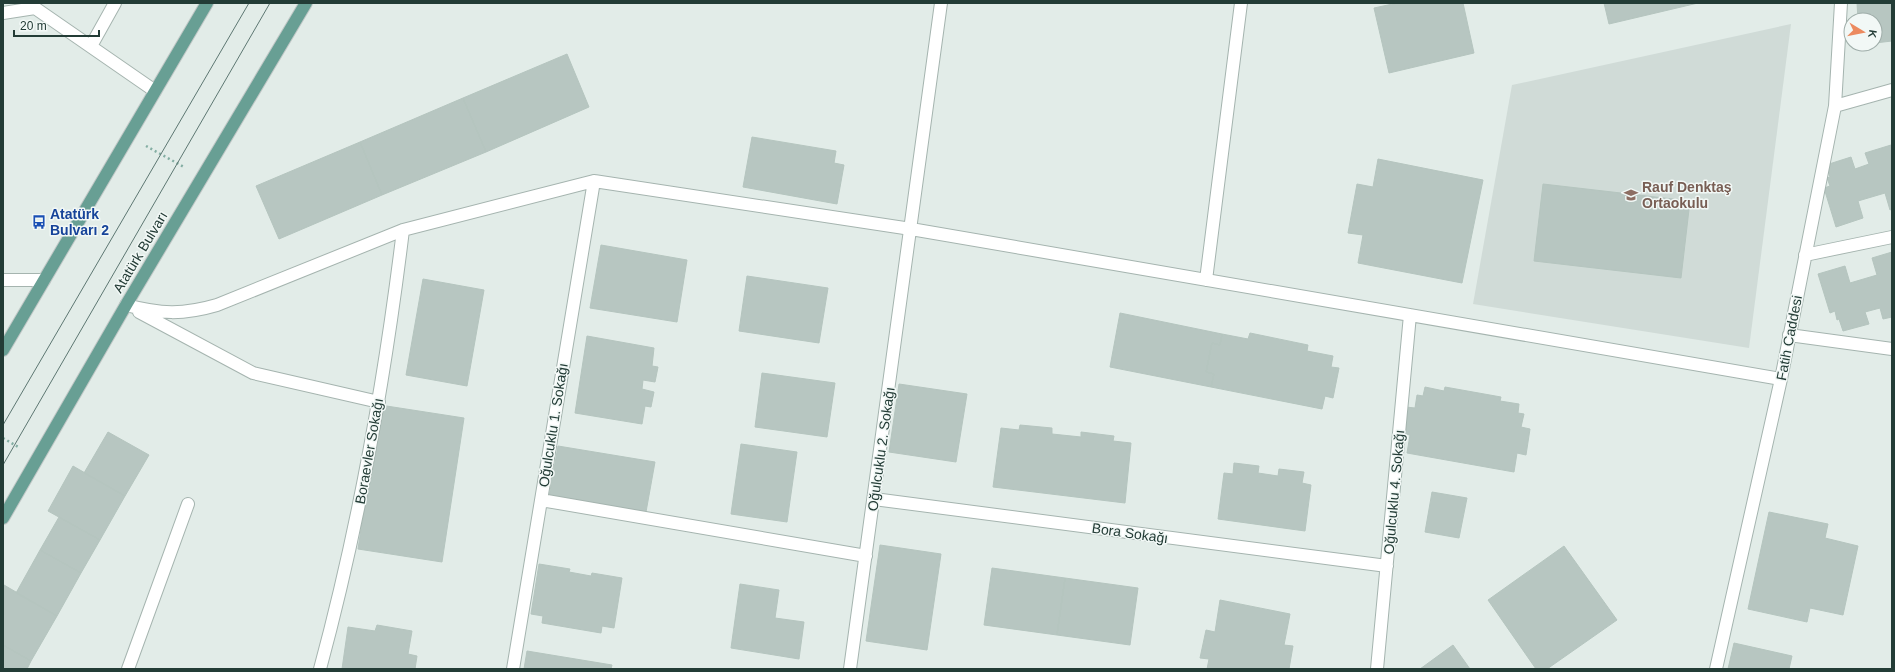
<svg xmlns="http://www.w3.org/2000/svg" width="1895" height="672" viewBox="0 0 1895 672" font-family="Arial,sans-serif">
<rect width="100%" height="100%" fill="#e2ece8"/>
<!-- built -->
<path fill="#d0dbd7" d="M 1791,24 L 1749,348 L 1473,304 L 1512,85 Z"/>
<!-- building -->
<path fill="#b7c6c1" stroke="#b5c5bf" d="M 1397,3 L 1463,3 L 1474,53 L 1389,73 L 1374,8 Z
M 1604,3 L 1698,3 L 1609,24 Z
M 1857,3 L 1892,3 L 1892,41 L 1875,43 L 1875,20 L 1858,20 Z
M 567,54 L 589,107 L 486,152 L 463,98 Z
M 463,98 L 486,152 L 382,195 L 360,142 Z
M 752,137 L 836,151 L 834,163 L 844,165 L 837,204 L 743,187 Z
M 360,142 L 382,195 L 279,239 L 256,186 Z
M 1891,145 L 1892,209 L 1890,210 L 1885,193 L 1858,201 L 1863,218 L 1836,227 L 1824,188 L 1830,186 L 1827,178 L 1830,177 L 1826,165 L 1851,157 L 1855,169 L 1869,164 L 1865,153 Z
M 1378,159 L 1483,180 L 1462,283 L 1358,263 L 1363,235 L 1348,233 L 1357,184 L 1373,187 Z
M 1543,184 L 1690,201 L 1681,278 L 1534,261 Z
M 601,245 L 687,260 L 677,322 L 590,308 Z
M 1892,252 L 1892,317 L 1883,319 L 1880,308 L 1865,312 L 1869,324 L 1843,331 L 1839,319 L 1837,320 L 1835,311 L 1830,313 L 1818,274 L 1845,266 L 1850,283 L 1877,275 L 1872,258 Z
M 747,276 L 828,288 L 819,343 L 739,331 Z
M 423,279 L 484,290 L 467,386 L 406,375 Z
M 1120,313 L 1222,334 L 1220,345 L 1212,343 L 1206,372 L 1214,374 L 1211,387 L 1110,367 Z
M 1250,333 L 1308,345 L 1307,351 L 1333,356 L 1331,367 L 1339,368 L 1333,398 L 1325,396 L 1322,409 L 1211,387 L 1214,374 L 1206,372 L 1212,343 L 1220,345 L 1222,334 L 1248,339 Z
M 587,336 L 654,348 L 652,366 L 658,367 L 655,382 L 643,380 L 642,389 L 654,392 L 651,407 L 645,406 L 642,424 L 575,413 Z
M 762,373 L 835,383 L 827,437 L 755,427 Z
M 899,384 L 967,394 L 956,462 L 889,452 Z
M 1425,387 L 1444,391 L 1445,387 L 1501,397 L 1500,401 L 1519,404 L 1518,413 L 1524,414 L 1521,427 L 1530,429 L 1526,455 L 1517,453 L 1514,472 L 1407,453 L 1410,435 L 1402,433 L 1406,407 L 1415,408 L 1417,395 L 1423,396 Z
M 380,405 L 464,418 L 442,562 L 358,549 Z
M 1020,425 L 1052,428 L 1052,434 L 1081,437 L 1081,432 L 1114,436 L 1113,441 L 1131,443 L 1125,503 L 993,487 L 1001,428 L 1019,430 Z
M 108,432 L 149,455 L 125,496 L 84,473 Z
M 741,444 L 797,452 L 787,522 L 731,514 Z
M 558,446 L 655,462 L 646,512 L 549,497 Z
M 1234,463 L 1259,466 L 1258,473 L 1278,476 L 1279,469 L 1304,472 L 1302,483 L 1311,485 L 1305,531 L 1218,519 L 1224,473 L 1233,474 Z
M 73,466 L 125,496 L 100,540 L 48,511 Z
M 1432,492 L 1467,498 L 1459,538 L 1425,532 Z
M 1769,512 L 1828,524 L 1825,538 L 1858,546 L 1843,615 L 1810,608 L 1807,622 L 1748,609 Z
M 59,517 L 100,540 L 81,573 L 40,550 Z
M 880,545 L 941,554 L 927,650 L 866,641 Z
M 1564,546 L 1617,620 L 1547,669 L 1536,669 L 1488,600 Z
M 40,550 L 81,573 L 57,616 L 16,593 Z
M 539,564 L 570,569 L 569,572 L 591,576 L 592,573 L 622,578 L 614,628 L 602,626 L 601,633 L 542,623 L 543,616 L 531,614 Z
M 992,568 L 1065,578 L 1057,635 L 984,625 Z
M 1065,578 L 1138,588 L 1130,645 L 1057,635 Z
M 740,584 L 779,590 L 775,618 L 804,622 L 799,659 L 731,648 Z
M 4,585 L 57,616 L 31,661 L 3,645 Z
M 1220,600 L 1290,614 L 1284,645 L 1293,646 L 1289,669 L 1207,669 L 1209,659 L 1200,658 L 1206,630 L 1215,632 Z
M 377,625 L 412,631 L 408,654 L 417,656 L 415,669 L 342,669 L 348,627 L 375,631 Z
M 1734,643 L 1792,656 L 1789,669 L 1728,669 Z
M 3,645 L 31,661 L 27,669 L 3,669 Z
M 1453,645 L 1470,669 L 1420,669 Z
M 527,651 L 612,665 L 611,669 L 524,669 Z"/>
<g fill="none" stroke-linecap="round" stroke-linejoin="round">
<defs>
<path id="minor" d="M 3,13 L 35,8 L 155,91
M 91,46 L 115,3
M 1835,106 L 1892,90
M 1805,255 L 1892,237
M 3,280 L 44,280
M 1206,280 L 1241,3
M 126,305 C 160,314 183,315 217,305 L 403,230 L 594,181 L 911,229 L 1781,379
M 139,312 L 253,373 L 379,402
M 1789,335 L 1892,349
M 874,499 L 1387,566
M 541,500 L 866,556
M 128,669 L 188,504
M 320,669 C 359,525 385,378 403,230
M 513,669 L 594,181
M 850,669 L 941,3
M 1377,669 L 1410,315
M 1716,669 L 1781,379 L 1835,106 L 1841,3"/>
<path id="major" d="M 3,350 L 207,3
M 3,518 L 126,305 L 306,3"/>
</defs>
<!-- minor casing -->
<use href="#minor" stroke="#a5b4af" stroke-width="14"/>
<!-- major casing -->
<use href="#major" stroke="#c1c8c7" stroke-width="14"/>
<!-- path -->
<path stroke="#84aea3" stroke-width="2.5" stroke-dasharray="2 3" stroke-linecap="butt" d="M 146,146 L 184,167
M 3,438 L 20,448"/>
<!-- minor -->
<use href="#minor" stroke="#fff" stroke-width="12"/>
<!-- major -->
<use href="#major" stroke="#689f94" stroke-width="12"/>
<!-- tram -->
<path stroke="#5d7772" stroke-width="1" d="M 3,425 L 249,3
M 3,465 L 270,3"/>
</g>
<!-- icons -->
<defs>
<symbol id="school-bare" viewBox="-9 -9 18 18"><path d="M0-5L7-2L0 1L-7-2ZM-4 1L0 2.5L4 1V4Q0 6-4 4Z" fill="#8d6e63" stroke="#f2f8f6" stroke-width="2.5" paint-order="stroke"/></symbol>
<symbol id="bus-bare" viewBox="-9 -9 18 18"><path d="M-5-6H5V4H4V6H2V4H-2V6H-4V4H-5ZM-3.5-4V0h7V-4ZM-3.5 1.2v1.5H-2V1.2ZM2 1.2v1.5H3.5V1.2Z" fill="#1a4fb4" stroke="#f2f8f6" stroke-width="2.5" paint-order="stroke"/></symbol>
</defs>
<g fill-rule="evenodd">
<use href="#school-bare" x="1621" y="185" width="20" height="20"/>
<use href="#bus-bare" x="29" y="212" width="20" height="20"/>
</g>
<g text-anchor="middle" dominant-baseline="central" stroke-width="3" stroke-linejoin="round" paint-order="stroke">
<!-- education labels -->
<g font-size="14" font-weight="bold" fill="#785e54" stroke="#f2f8f6" text-anchor="start">
<text x="1642" y="187">Rauf Denktaş<tspan x="1642" dy="16">Ortaokulu</tspan></text>
</g>
<!-- transit labels -->
<g font-size="14" font-weight="bold" fill="#164399" stroke="#f2f8f6" text-anchor="start">
<text x="50" y="214">Atatürk<tspan x="50" dy="16">Bulvarı 2</tspan></text>
</g>
<!-- street labels -->
<g font-size="14" fill="#233c36" stroke="#f2f8f6">
<text transform="translate(140 252) rotate(-59)">Atatürk Bulvarı</text>
<text transform="translate(1789 338) rotate(-79)">Fatih Caddesi</text>
<text transform="translate(553 425) rotate(-81)">Oğulcuklu 1. Sokağı</text>
<text transform="translate(881 449) rotate(-82)">Oğulcuklu 2. Sokağı</text>
<text transform="translate(369 451) rotate(-80)">Boraevler Sokağı</text>
<text transform="translate(1394 492) rotate(-85)">Oğulcuklu 4. Sokağı</text>
<text transform="translate(1130 533) rotate(8)">Bora Sokağı</text>
</g>
</g>
<!-- border -->
<rect width="1895" height="672" fill="none" stroke="#233c36" stroke-width="8"/>
<!-- north arrow -->
<g transform="translate(1863 32) rotate(100)"><circle r="19" fill="#f2f8f6" stroke="#9fada9"/>
<path d="M0-3L7 15L0 10L-7 15Z" fill="#ec8a5f"/>
<text y="-6" font-size="11" font-weight="bold" text-anchor="middle" fill="#233c36">K</text>
</g>
<!-- scale -->
<path d="M14 30v6h85v-6" fill="none" stroke="#233c36" stroke-width="2"/>
<text x="20" y="30" font-size="12" fill="#233c36" stroke="#f2f8f6" stroke-width="3" paint-order="stroke">20 m</text>
</svg>
